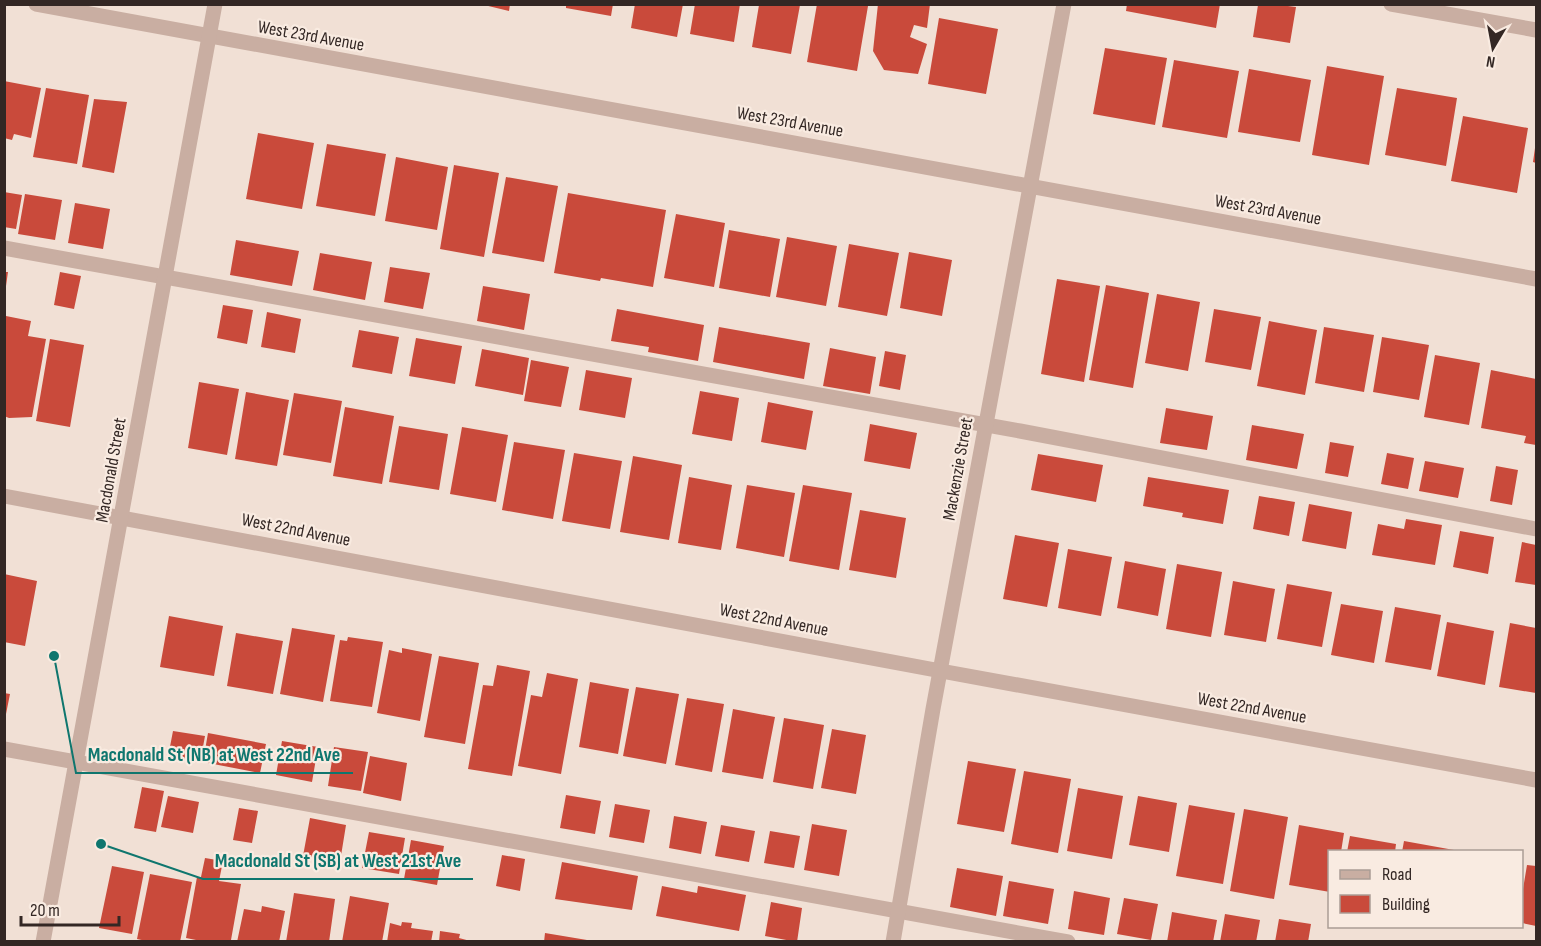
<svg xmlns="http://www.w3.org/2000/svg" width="1541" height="946" viewBox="0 0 1541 946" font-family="'Sofia Sans Condensed',sans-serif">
<rect width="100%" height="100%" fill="#f1e0d5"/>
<!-- building -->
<path fill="#c94a3b" d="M 480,4 L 510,4 L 509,11 Z
M 566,4 L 613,4 L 611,16 L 566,8 Z
M 635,4 L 683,4 L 677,37 L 631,28 Z
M 695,4 L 740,4 L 734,42 L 690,34 Z
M 817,4 L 868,6 L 857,71 L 807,62 Z
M 878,4 L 930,4 L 927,28 L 914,25 L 910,37 L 927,44 L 918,74 L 884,70 L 873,51 Z
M 1127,4 L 1220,4 L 1216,28 L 1126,11 Z
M 759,5 L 800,5 L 791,54 L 752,47 Z
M 1258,5 L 1280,5 L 1296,7 L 1290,43 L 1253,37 Z
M 939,18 L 998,29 L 986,94 L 928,84 Z
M 1105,48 L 1167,58 L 1155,125 L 1093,114 Z
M 1174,60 L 1239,71 L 1227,138 L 1162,127 Z
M 1327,66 L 1384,76 L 1369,165 L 1312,155 Z
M 1249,69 L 1311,80 L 1300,142 L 1238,132 Z
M 4,81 L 41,88 L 31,138 L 14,134 L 12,140 L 4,138 Z
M 46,88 L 89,95 L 77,164 L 33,157 Z
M 1397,88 L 1457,98 L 1446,166 L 1385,155 Z
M 94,99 L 127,102 L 114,173 L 82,167 Z
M 1463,116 L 1528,128 L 1517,193 L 1451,181 Z
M 258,133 L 314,143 L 302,209 L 246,199 Z
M 327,144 L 386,154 L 375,216 L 316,206 Z
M 1535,148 L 1536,148 L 1536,163 L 1533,162 Z
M 396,157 L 448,167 L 437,230 L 385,221 Z
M 454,165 L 499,173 L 484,257 L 440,249 Z
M 506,177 L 558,186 L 544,262 L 492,253 Z
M 4,192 L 22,195 L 16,229 L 4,227 Z
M 568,193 L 666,210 L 653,287 L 601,278 L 600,281 L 554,273 Z
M 25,194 L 62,200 L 55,240 L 18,234 Z
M 75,203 L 110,209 L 103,249 L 68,243 Z
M 676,214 L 725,223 L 714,287 L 664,278 Z
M 729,230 L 780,239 L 770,297 L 719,288 Z
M 787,237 L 837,246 L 826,306 L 776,297 Z
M 236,240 L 299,251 L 292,286 L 230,275 Z
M 849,244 L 899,253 L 887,316 L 838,307 Z
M 909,252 L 952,260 L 942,316 L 900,308 Z
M 320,253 L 372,262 L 365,300 L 313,290 Z
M 390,267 L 430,273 L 423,309 L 384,302 Z
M 4,272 L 8,272 L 6,286 L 4,286 Z
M 60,272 L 81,276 L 74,309 L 54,305 Z
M 1057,279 L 1100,286 L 1084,382 L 1041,374 Z
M 1106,285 L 1149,293 L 1133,388 L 1089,380 Z
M 483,286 L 530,294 L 524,330 L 477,321 Z
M 1157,294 L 1200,302 L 1188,371 L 1145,363 Z
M 223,305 L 253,310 L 247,344 L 217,338 Z
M 617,309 L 704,325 L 698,361 L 648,352 L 649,347 L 611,341 Z
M 1214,309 L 1261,317 L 1251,370 L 1205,362 Z
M 267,312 L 301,319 L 295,353 L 261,347 Z
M 6,316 L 31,321 L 28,336 L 46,339 L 32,417 L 9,418 L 4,416 Z
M 1269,321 L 1317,330 L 1305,395 L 1257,386 Z
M 719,327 L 810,343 L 804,379 L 713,362 Z
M 1324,327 L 1374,335 L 1364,392 L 1315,383 Z
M 359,330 L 399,337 L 392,374 L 352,367 Z
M 1382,337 L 1429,345 L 1419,400 L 1373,392 Z
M 416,338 L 462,346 L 455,384 L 409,376 Z
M 50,339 L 84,345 L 70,427 L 36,421 Z
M 830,348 L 876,357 L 870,394 L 823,386 Z
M 482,349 L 529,358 L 523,395 L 475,386 Z
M 885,351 L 906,355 L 900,390 L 879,386 Z
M 1435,355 L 1480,363 L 1469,425 L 1424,417 Z
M 531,360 L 569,367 L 561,407 L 524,401 Z
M 586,370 L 632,378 L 625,418 L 579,410 Z
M 1491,370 L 1536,379 L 1536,445 L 1524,443 L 1526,436 L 1481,428 Z
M 199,382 L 239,389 L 227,455 L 188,448 Z
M 700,391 L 739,398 L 732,441 L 692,434 Z
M 246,392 L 289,400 L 277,466 L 235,459 Z
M 294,393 L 342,401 L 331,463 L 283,455 Z
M 768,402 L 813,411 L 806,450 L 761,442 Z
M 345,407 L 394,416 L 382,484 L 333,476 Z
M 1166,408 L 1213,416 L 1207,450 L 1160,443 Z
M 870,424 L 917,433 L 910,469 L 864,461 Z
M 1252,425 L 1304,434 L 1297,469 L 1246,460 Z
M 399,426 L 448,434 L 439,490 L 389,482 Z
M 462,427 L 508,435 L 496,502 L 450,494 Z
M 514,442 L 565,450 L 553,519 L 502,510 Z
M 1330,442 L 1354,446 L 1348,477 L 1325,473 Z
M 574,453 L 622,461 L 610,529 L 562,521 Z
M 1387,453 L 1414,458 L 1408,489 L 1381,484 Z
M 1038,454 L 1103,465 L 1096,502 L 1031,490 Z
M 633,456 L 682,465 L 669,540 L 620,532 Z
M 1425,461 L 1464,468 L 1458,498 L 1419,491 Z
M 1496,466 L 1518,470 L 1512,505 L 1490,501 Z
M 689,477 L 732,485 L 721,550 L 678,543 Z
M 1148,477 L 1229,490 L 1223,524 L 1182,517 L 1183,513 L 1143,506 Z
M 747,485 L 795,493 L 784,557 L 736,548 Z
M 803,485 L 852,493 L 839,570 L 789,561 Z
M 1259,496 L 1295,502 L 1289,536 L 1253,529 Z
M 1309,504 L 1352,512 L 1346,549 L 1302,541 Z
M 860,510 L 906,518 L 896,578 L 849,570 Z
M 1406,519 L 1442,525 L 1435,565 L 1372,555 L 1378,524 L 1404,529 Z
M 1460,531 L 1494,537 L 1488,574 L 1453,567 Z
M 1015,535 L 1059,543 L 1047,607 L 1003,599 Z
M 1522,542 L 1536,545 L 1536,585 L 1515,582 Z
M 1068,549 L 1112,557 L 1101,616 L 1058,608 Z
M 1125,561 L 1166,569 L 1158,616 L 1117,608 Z
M 1177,564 L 1222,572 L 1211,637 L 1166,629 Z
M 4,574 L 37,581 L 25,646 L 4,642 Z
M 1233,581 L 1275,589 L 1266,642 L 1224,635 Z
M 1287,584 L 1332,592 L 1322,647 L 1277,639 Z
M 1341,604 L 1383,611 L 1374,663 L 1331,655 Z
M 1395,607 L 1441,615 L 1431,670 L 1385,662 Z
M 169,616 L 223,626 L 214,676 L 160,667 Z
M 1447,622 L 1494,631 L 1485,685 L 1437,676 Z
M 1510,623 L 1536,628 L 1536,693 L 1499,687 Z
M 292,628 L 335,635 L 323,702 L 280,694 Z
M 236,633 L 283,641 L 273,694 L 227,686 Z
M 348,637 L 383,642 L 372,707 L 330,701 L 340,640 L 347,641 Z
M 402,648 L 432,654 L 420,721 L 377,713 L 389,650 L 402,653 Z
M 439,656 L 479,663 L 465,744 L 424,737 Z
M 497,665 L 530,671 L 512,776 L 468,769 L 483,685 L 493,686 Z
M 547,673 L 578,679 L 561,774 L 518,766 L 531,695 L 542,697 Z
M 590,682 L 629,689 L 618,754 L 579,747 Z
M 636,687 L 679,694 L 666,764 L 623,756 Z
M 4,693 L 10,694 L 6,714 L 4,714 Z
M 687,698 L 724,704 L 712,772 L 675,765 Z
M 733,709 L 775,717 L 763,779 L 722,772 Z
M 784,718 L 824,725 L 813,789 L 773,782 Z
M 832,729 L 866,735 L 856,794 L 821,788 Z
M 173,731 L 205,736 L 200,763 L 168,757 Z
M 208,733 L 266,744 L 260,773 L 203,762 Z
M 282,741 L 318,747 L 312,782 L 276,775 Z
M 334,747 L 368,752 L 361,791 L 328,786 Z
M 370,756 L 407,763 L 401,801 L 363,793 Z
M 968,761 L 1016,769 L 1004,832 L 957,824 Z
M 1024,771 L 1071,779 L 1058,853 L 1011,844 Z
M 142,787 L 164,791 L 156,832 L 134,828 Z
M 1078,788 L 1123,796 L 1112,859 L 1067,851 Z
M 566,795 L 601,801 L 595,834 L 560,828 Z
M 168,796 L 199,802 L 193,833 L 161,827 Z
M 1138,796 L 1177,803 L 1169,852 L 1129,845 Z
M 615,804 L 650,810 L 644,843 L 609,837 Z
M 1189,805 L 1235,813 L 1223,884 L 1176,876 Z
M 239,808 L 258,811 L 252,843 L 233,840 Z
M 1244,809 L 1288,817 L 1274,899 L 1230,891 Z
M 674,816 L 707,822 L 701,854 L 669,848 Z
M 310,818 L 346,825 L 340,862 L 303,856 Z
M 812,824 L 847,830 L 839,876 L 804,870 Z
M 721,825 L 755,831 L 749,862 L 715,856 Z
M 1299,825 L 1344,833 L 1341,852 L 1330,852 L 1330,892 L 1289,885 Z
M 770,831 L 800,836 L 794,868 L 764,863 Z
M 369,832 L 405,838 L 399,874 L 362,868 Z
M 1350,836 L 1396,844 L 1395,852 L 1347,852 Z
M 411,840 L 444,846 L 437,885 L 404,879 Z
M 1404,841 L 1454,850 L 1454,852 L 1402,852 Z
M 502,855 L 525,859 L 520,891 L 496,886 Z
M 205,858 L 223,861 L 219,881 L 241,884 L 231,940 L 206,942 L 186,938 L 197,877 L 201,877 Z
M 562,862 L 638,876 L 632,910 L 555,899 Z
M 1527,865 L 1536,866 L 1536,926 L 1522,923 L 1522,895 Z
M 112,866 L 144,872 L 132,934 L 99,928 Z
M 957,868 L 1003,876 L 996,916 L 950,907 Z
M 150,874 L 192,882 L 180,942 L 151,942 L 137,939 Z
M 1009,881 L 1054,889 L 1048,924 L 1003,916 Z
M 662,886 L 697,893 L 698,886 L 746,895 L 739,931 L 656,916 Z
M 1074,891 L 1110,898 L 1104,935 L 1068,929 Z
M 294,893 L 335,899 L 329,942 L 286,942 Z
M 350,896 L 389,903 L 382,942 L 342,942 Z
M 1124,898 L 1158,904 L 1151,940 L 1117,934 Z
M 771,902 L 802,908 L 797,942 L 765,936 Z
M 262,906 L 285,911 L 279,942 L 237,942 L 244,909 L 261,912 Z
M 1172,912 L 1217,920 L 1213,942 L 1167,942 Z
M 1225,914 L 1260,920 L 1256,942 L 1220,942 Z
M 1279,919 L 1311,924 L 1308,942 L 1275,942 Z
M 402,922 L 412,923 L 411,928 L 433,931 L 431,942 L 387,942 L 390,923 L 401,926 Z
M 440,931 L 460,934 L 459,938 L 474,942 L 439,942 Z
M 545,933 L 587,940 L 586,942 L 544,942 Z"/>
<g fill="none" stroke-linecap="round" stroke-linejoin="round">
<!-- service -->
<path stroke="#c9aea2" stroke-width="15" d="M 1391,4 L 1536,30
M 4,248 L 1020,431 L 1536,529
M 4,749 L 1068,942"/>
<!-- minor -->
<path stroke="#c9aea2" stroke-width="15" d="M 36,4 L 1536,279
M 4,496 L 941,671 L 1536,780
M 893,942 L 933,709 L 1064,4"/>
<!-- tertiary -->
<path stroke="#c9aea2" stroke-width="15" d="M 43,942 L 215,4"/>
</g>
<g text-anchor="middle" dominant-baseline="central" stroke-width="4.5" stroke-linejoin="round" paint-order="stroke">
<!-- street labels -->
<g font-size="18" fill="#332724" stroke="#f9ebe1">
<text transform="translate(311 36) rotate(10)">West 23rd Avenue</text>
<text transform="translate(790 122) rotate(10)">West 23rd Avenue</text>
<text transform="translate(1268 210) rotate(10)">West 23rd Avenue</text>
<text transform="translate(958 469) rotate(-80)">Mackenzie Street</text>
<text transform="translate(111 470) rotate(-80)">Macdonald Street</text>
<text transform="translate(296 530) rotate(11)">West 22nd Avenue</text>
<text transform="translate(774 620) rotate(11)">West 22nd Avenue</text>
<text transform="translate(1252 708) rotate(10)">West 22nd Avenue</text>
</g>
</g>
<!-- callouts -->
<path fill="none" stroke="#0f766e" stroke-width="2" d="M54 656L76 773H353M101 844L203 879H473"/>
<g fill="#0f766e" stroke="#f9ebe1" stroke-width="2">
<circle cx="54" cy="656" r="6"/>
<circle cx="101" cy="844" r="6"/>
</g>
<g font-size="20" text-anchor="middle" font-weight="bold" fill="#0f766e" stroke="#f9ebe1" stroke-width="4.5" stroke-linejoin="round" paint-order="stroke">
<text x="214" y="761">Macdonald St (NB) at West 22nd Ave</text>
<text x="338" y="867">Macdonald St (SB) at West 21st Ave</text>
</g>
<!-- border -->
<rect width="1541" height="946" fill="none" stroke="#332724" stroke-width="12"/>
<!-- legend -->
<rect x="1328" y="850" width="195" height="78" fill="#f9ebe1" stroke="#aa9d95" stroke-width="1.5"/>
<rect x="1340" y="870" width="30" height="9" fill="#c9aea2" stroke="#aa9d95" stroke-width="1.5"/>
<text x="1382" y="880" font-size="18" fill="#332724">Road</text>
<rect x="1340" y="895" width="30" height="18" fill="#c94a3b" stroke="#aa9d95" stroke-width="1.5"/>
<text x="1382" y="910" font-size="18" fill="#332724">Building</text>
<!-- north arrow -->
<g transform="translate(1493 48) rotate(190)" stroke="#f9ebe1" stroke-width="4.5" paint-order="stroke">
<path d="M0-4.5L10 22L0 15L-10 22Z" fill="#332724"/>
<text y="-9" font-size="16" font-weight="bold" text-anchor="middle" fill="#332724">N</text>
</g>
<!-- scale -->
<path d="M21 916v9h98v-9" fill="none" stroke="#332724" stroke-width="3"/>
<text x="30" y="916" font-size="18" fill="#332724" stroke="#f9ebe1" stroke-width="4.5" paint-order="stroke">20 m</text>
</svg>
